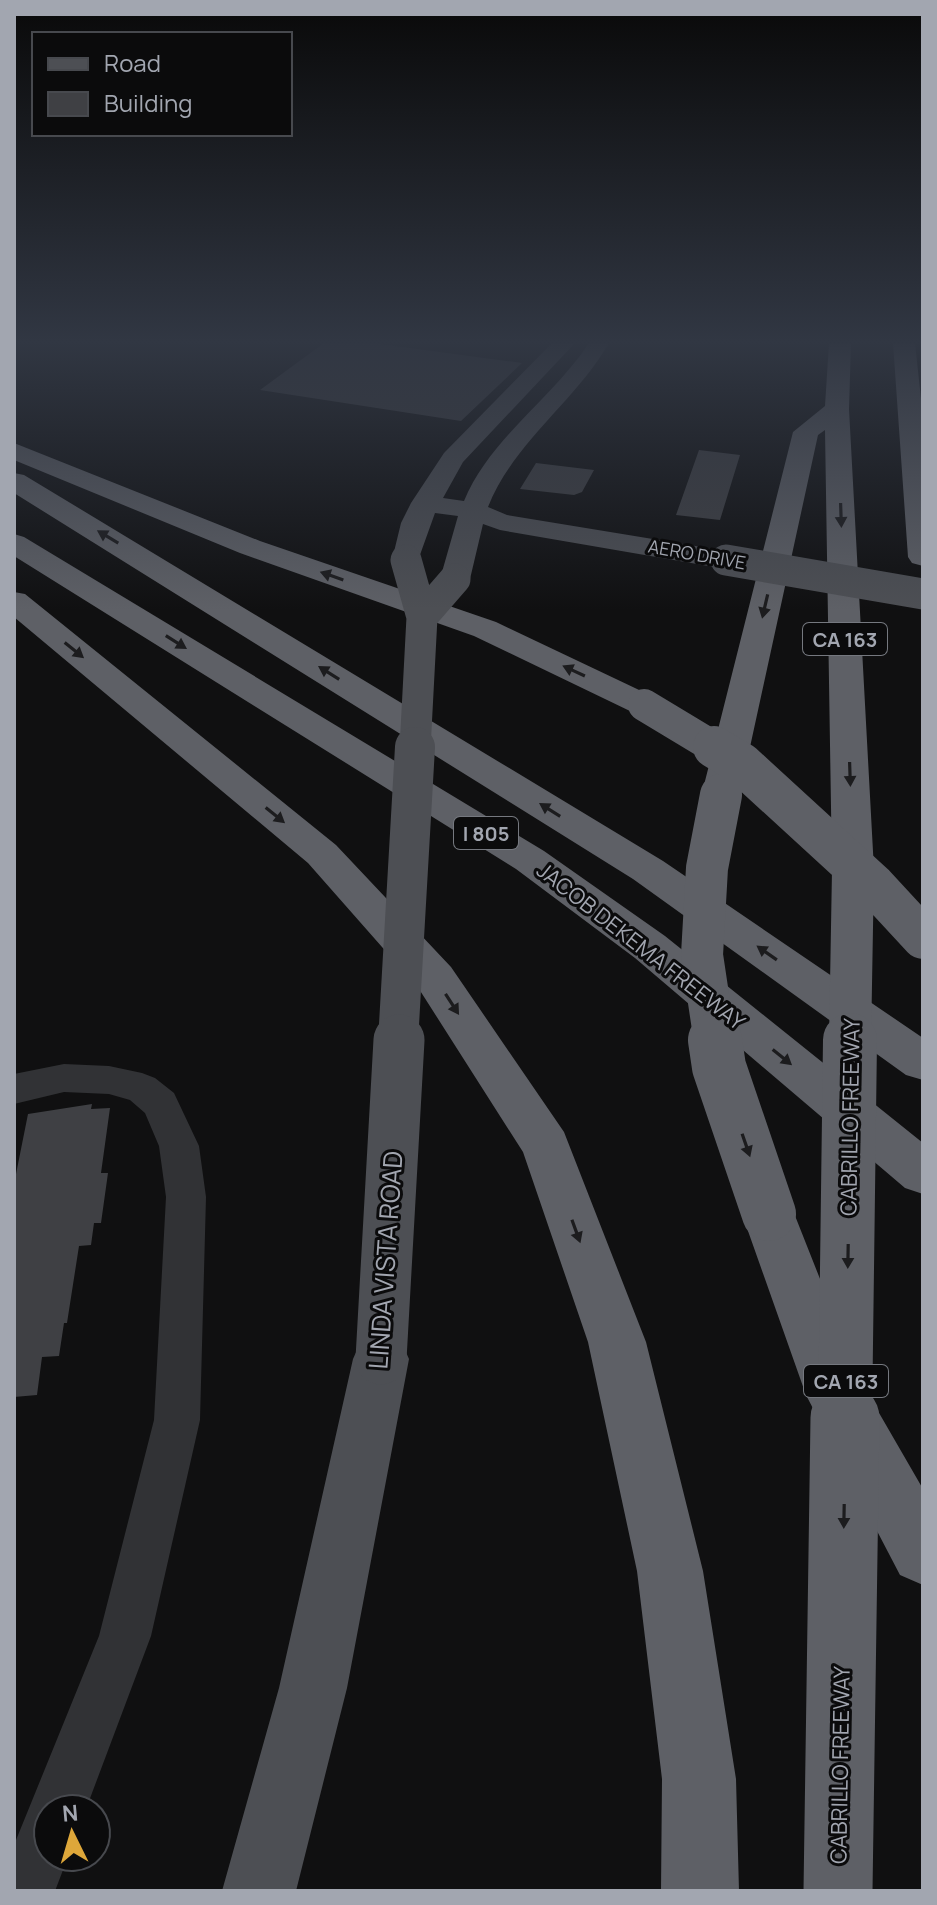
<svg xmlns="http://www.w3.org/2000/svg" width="937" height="1905" viewBox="0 0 937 1905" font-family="Manrope,sans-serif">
<rect width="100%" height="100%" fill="#101011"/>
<!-- building -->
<path fill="#3f4044" d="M 324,343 L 373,343 L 522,363 L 461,421 L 260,390 Z
M 699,450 L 740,455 L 720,520 L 676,515 Z
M 536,463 L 594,470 L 582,492 L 574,495 L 520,489 Z
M 92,1104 L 91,1109 L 110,1108 L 101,1173 L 108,1173 L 101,1223 L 94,1223 L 91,1245 L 79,1246 L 67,1323 L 64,1323 L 59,1356 L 42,1357 L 37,1395 L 14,1397 L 14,1184 L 28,1114 Z"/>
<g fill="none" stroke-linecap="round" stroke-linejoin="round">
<!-- minor -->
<path fill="#313235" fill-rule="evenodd" d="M 64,1064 L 109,1066 L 142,1073 L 155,1078 L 174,1093 L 199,1146 L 206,1197 L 200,1420 L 151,1636 L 86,1809 L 48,1809 L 48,1857 L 68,1857 L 55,1891 L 14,1891 L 14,1845 L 99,1636 L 154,1420 L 166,1197 L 159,1146 L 145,1113 L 130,1100 L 109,1094 L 64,1092 L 14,1104 L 14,1074 Z"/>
<!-- major -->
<path fill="#4d4f54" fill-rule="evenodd" d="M 552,343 L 575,343 L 463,462 L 443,498 L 464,501 C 490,438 552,399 589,343 L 609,343 C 575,402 513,443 488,507 L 507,515 L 726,551 L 736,554 L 740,560 L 736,566 L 726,569 L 500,530 L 483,524 L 470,579 L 465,585 L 455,588 L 445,585 L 440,579 L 458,516 L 435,513 L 416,566 L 406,569 L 396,566 L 392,560 L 401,523 L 411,503 L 444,453 Z
M 381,1333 L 401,1341 L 409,1359 L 347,1688 L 296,1891 L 222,1891 L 279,1688 L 353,1359 L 361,1341 Z"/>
<!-- highway -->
<path fill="#5e6066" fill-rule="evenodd" d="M 829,343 L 851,343 L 849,409 L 874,870 L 868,879 L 853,883 L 838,879 L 832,870 L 825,430 L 818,435 L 740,793 L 735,801 L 721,805 L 707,801 L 702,793 L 793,432 L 825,406 Z
M 893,343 L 915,343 L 923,417 L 923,566 L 912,563 L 908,557 Z
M 14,443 L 260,541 L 496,622 L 656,698 L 662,705 L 656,712 L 644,716 L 632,712 L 474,636 L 240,553 L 14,460 Z
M 14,473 L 24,475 L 663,861 L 923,1038 L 923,1080 L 906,1075 L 633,879 L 14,493 Z
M 14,534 L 24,537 L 544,851 L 665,936 L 923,1143 L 923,1194 L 905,1188 L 635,958 L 516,869 L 14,556 Z
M 14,592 L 25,594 L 336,845 L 451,967 L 564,1132 L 646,1342 L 703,1571 L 736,1779 L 739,1891 L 661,1891 L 662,1779 L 637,1571 L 588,1342 L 523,1152 L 419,989 L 308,863 L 14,617 Z
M 769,1192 L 788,1198 L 860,1380 L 923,1489 L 923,1585 L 900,1575 L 806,1395 L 742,1214 L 750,1198 Z"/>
<!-- major-bridge-far2 -->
<path stroke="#4d4f54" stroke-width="31" d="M 406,560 L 422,617 L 415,749
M 726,560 L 923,594
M 422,617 L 455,579"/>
<!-- major-bridge-far1 -->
<path stroke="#4d4f54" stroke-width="40" d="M 398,1042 L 415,747"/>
<!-- major-bridge -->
<path stroke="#4d4f54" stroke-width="51" d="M 381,1359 L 399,1040"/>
<!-- highway-bridge-far3 -->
<path stroke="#5e6066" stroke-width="32" d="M 644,705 L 717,749"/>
<!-- highway-bridge-far2 -->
<path stroke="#5e6066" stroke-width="42" d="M 714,747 L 742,764 L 874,885 L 923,938
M 715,1042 L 702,955 L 707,868 L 721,795
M 850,1042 L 853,870"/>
<!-- highway-bridge-far1 -->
<path stroke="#5e6066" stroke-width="54" d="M 715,1040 L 719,1067 L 769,1214
M 845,1420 L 850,1040"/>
<!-- highway-bridge -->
<path stroke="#5e6066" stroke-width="69" d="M 838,1891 L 845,1418"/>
</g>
<!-- one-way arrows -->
<defs><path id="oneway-solid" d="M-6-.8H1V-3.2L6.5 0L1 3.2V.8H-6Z" transform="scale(2)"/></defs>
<g fill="#1c1c1e">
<use href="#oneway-solid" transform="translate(841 515) rotate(88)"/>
<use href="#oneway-solid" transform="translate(108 537) rotate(-149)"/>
<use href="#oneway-solid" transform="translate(332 576) rotate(-161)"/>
<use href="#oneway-solid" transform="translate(765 606) rotate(103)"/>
<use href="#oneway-solid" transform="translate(176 642) rotate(32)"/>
<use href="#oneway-solid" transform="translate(74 650) rotate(39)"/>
<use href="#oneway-solid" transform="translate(574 671) rotate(-155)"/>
<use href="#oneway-solid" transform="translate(329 673) rotate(-148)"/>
<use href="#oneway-solid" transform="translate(850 774) rotate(88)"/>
<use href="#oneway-solid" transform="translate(550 810) rotate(-148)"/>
<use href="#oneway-solid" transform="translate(275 815) rotate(39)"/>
<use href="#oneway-solid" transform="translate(767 953) rotate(-145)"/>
<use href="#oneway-solid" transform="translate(452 1004) rotate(57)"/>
<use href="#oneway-solid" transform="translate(782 1057) rotate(39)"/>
<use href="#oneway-solid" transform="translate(746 1145) rotate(71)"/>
<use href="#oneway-solid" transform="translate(576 1231) rotate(70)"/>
<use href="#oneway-solid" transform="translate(848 1256) rotate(91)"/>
<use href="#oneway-solid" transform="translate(844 1516) rotate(91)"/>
</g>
<!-- sky -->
<linearGradient id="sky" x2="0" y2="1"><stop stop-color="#090909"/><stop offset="0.56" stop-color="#313743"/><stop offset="1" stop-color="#313743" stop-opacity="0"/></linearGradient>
<rect width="937" height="610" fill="url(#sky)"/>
<g text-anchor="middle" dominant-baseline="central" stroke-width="6" stroke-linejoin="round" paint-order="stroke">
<!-- far-street labels -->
<g font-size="18" fill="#a2a6b0" stroke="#0b0b0c">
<text transform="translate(697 554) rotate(10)">AERO DRIVE</text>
</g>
<!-- shield labels -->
<g fill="#0b0b0c" stroke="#75787f" stroke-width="2">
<rect x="803" y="623" width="84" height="32" rx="6"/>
<rect x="454" y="817" width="64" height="32" rx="6"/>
<rect x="804" y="1365" width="84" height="32" rx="6"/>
</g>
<g font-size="20" font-weight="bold" fill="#a2a6b0">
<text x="845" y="639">CA 163</text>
<text x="486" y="833">I 805</text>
<text x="846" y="1381">CA 163</text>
</g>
<!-- street labels -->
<g font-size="22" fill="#a2a6b0" stroke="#0b0b0c">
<text transform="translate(641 946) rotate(38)">JACOB DEKEMA FREEWAY</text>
<text transform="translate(850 1117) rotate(-89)">CABRILLO FREEWAY</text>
<text transform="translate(840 1765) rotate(-89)">CABRILLO FREEWAY</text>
</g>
<!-- near-street labels -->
<g font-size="26" fill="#a2a6b0" stroke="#0b0b0c">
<text transform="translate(385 1260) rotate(-86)">LINDA VISTA ROAD</text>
</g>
</g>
<!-- border -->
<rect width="937" height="1905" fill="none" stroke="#a2a6b0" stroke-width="32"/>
<!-- legend -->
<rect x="32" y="32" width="260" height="104" fill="#0b0b0c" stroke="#47494e" stroke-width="2"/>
<rect x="48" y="58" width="40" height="12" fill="#4d4f54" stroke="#47494e" stroke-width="2"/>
<text x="104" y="72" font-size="24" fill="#a2a6b0">Road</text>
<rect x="48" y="92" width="40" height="24" fill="#3f4044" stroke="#47494e" stroke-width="2"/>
<text x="104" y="112" font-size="24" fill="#a2a6b0">Building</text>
<!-- north arrow -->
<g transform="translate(72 1833) rotate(355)"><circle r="38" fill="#0b0b0c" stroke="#47494e" stroke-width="2"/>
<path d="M0-6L14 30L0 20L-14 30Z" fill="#dea73a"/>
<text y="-12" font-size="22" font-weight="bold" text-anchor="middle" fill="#a2a6b0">N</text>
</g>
</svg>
